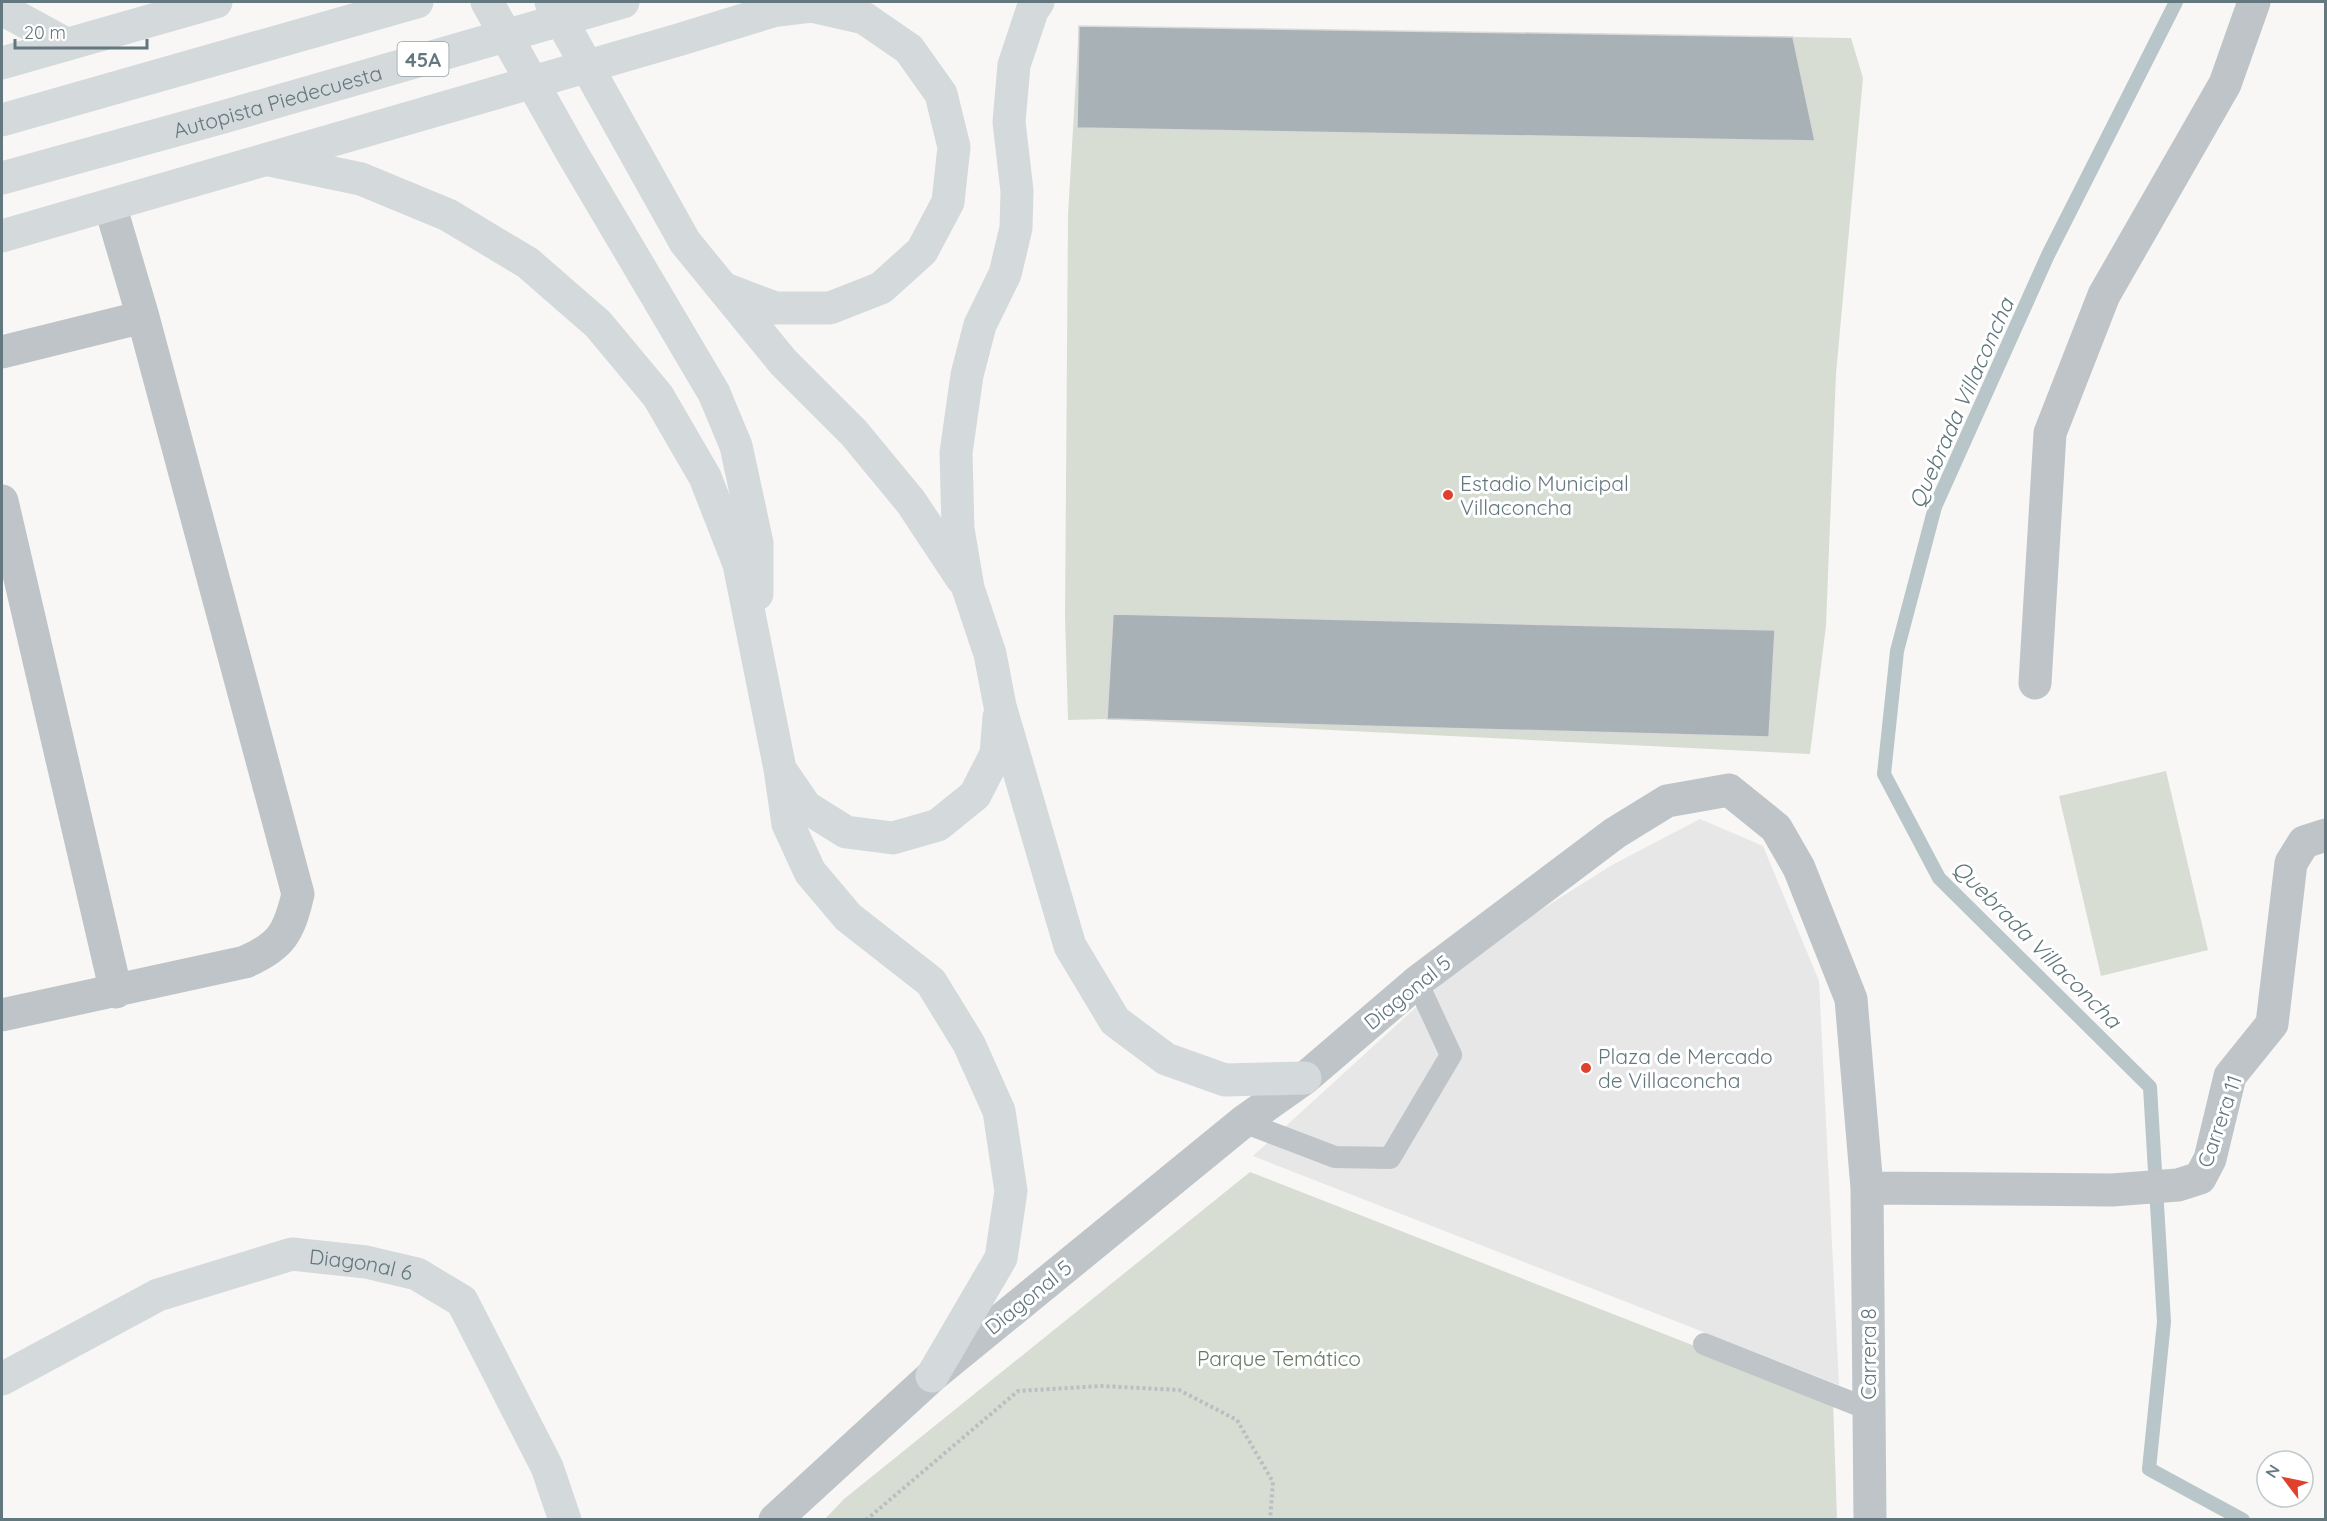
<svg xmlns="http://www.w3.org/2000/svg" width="2327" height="1521" viewBox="0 0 2327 1521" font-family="Quicksand,sans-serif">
<rect width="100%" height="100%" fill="#f8f7f5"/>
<!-- built -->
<path fill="#e6e7e6" d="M 1700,819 L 1763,846 L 1819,981 L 1839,1385 L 1253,1156 L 1482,947 L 1612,865 Z"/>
<!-- green -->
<path fill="#d8ddd4" d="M 1079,26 L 1851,38 L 1863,78 L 1836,374 L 1826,626 L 1810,754 L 1107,719 L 1068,720 L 1065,616 L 1068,215 Z
M 2166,771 L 2208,950 L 2101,976 L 2059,796 Z
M 1250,1172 L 1833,1400 L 1837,1519 L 824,1520 L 844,1499 Z"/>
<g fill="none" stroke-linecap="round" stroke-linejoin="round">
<!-- stream -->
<path stroke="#b8c6c9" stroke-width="14" d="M 2176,2 L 2048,255 L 1935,507 L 1897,651 L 1884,774 L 1939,878 L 2150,1087 L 2164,1322 L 2149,1469 L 2243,1520"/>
</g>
<!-- building -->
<path fill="#a8b2b6" stroke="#d9d9d7" stroke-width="1.5" d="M 1079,26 L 1793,37 L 1815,141 L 1077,128 Z
M 1113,614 L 1775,630 L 1769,737 L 1107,719 Z"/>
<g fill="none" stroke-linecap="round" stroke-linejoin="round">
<!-- path -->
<path stroke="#bbbec0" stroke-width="4" stroke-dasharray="3 3" stroke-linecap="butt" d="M 866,1520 L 1018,1391 L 1101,1386 L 1179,1390 L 1237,1420 L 1273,1482 L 1270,1520"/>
<!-- lane -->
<path stroke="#bec4c7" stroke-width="22" d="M 1243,1122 L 1335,1157 L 1390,1158 L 1451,1055 L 1417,982
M 1704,1344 L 1868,1409"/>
<!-- street -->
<path stroke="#bec4c7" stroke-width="33" d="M 2,352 L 143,317
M 2,501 L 116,992
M 2035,683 L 2050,433 L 2104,295 L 2225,84 L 2254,2
M 2,1015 L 245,962 C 282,946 289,932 298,894 L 143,317 L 110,205
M 1867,1188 L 2112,1190 L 2178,1185 L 2200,1178 L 2210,1159 L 2230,1076 L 2272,1024 L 2291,863 L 2304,842 L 2326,835
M 775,1520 L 932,1376 L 1243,1122 L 1305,1078 L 1417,982 L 1615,833 L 1667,801 L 1729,790 L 1776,828 L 1799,868 L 1851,999 L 1867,1188 L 1870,1520"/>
<!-- secondary -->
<path stroke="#d4d9db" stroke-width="33" id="s1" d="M 2,1379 L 158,1295 L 292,1254 L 366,1262 L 417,1274 L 462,1301 L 547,1467 L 565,1520"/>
<!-- highway -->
<g stroke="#d4d9db" stroke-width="33">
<path d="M 487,2 L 572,153 L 714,393 L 736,446 L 757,543 L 757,594"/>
<path d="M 551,2 L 685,242 L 783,362 L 854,433 L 911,502 L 962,579"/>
<path d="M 1038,2 L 1032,11 L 1014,65 L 1009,122 L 1017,191 L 1016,228 L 1005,274 L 980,325 L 967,375 L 956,453 L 958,529 L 968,588 L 990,654 L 1000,706 L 1070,946 L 1115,1021 L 1166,1059 L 1225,1080 L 1305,1078"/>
<path d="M 2,9 L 66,44"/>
<path d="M 2,63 L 216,2"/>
<path d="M 2,120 L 417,2"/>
<path d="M 270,160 L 361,179 L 448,215 L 528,263 L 598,324 L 658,396 L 705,477 L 739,564 L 780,769 L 788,824 L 810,872 L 848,917 L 931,982 L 969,1044 L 999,1111 L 1011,1191 L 1001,1258 L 932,1376"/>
<path id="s2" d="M 2,178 L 223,117 L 623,2"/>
<path d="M 2,236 L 678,40 L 802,2"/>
<path d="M 725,289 L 775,308 L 830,308 L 881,288 L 922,251 L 948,202 L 954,147 L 941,94 L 909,49 L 864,18 L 811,6 L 778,10"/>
<path d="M 782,772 L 806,807 L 846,832 L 893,838 L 938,825 L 975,795 L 996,754 L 999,717"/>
</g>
</g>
<!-- markers -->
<g fill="#e0412d" stroke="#fff" stroke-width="2">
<circle cx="1448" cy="495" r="6"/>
<circle cx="1586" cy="1068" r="6"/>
</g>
<g text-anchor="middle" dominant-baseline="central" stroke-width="6" stroke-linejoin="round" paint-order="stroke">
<!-- shield labels -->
<rect fill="#fff" stroke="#92a0a5" stroke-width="1.5" x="397.5" y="42" width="51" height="34" rx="4.5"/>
<g font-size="20" font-weight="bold" fill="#63777f">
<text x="423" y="59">45A</text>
</g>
<!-- street labels -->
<g font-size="21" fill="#63777f" stroke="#fff">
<text stroke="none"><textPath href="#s2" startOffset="286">Autopista Piedecuesta</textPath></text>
<text transform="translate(1407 992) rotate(-39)">Diagonal 5</text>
<text transform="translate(2219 1121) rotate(-71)">Carrera 11</text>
<text stroke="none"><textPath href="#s1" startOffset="387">Diagonal 6</textPath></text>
<text transform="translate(1028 1297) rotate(-39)">Diagonal 5</text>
<text transform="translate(1868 1354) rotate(-90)">Carrera 8</text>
</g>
<!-- poi labels -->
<g font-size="21" fill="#63777f" stroke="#fff" text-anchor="start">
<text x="1460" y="483">Estadio Municipal<tspan x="1460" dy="24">Villaconcha</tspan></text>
<text x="1598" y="1056">Plaza de Mercado<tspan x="1598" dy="24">de Villaconcha</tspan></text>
</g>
<!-- park labels -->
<g font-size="21" fill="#687862" stroke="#fff">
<text x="1279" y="1358">Parque Temático</text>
</g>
<!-- water labels -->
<g font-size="22" font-style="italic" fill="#5e767a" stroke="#fff">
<text transform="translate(1961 403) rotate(-66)">Quebrada Villaconcha</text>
<text transform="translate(2037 944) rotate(45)">Quebrada Villaconcha</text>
</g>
</g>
<!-- border -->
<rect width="2327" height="1521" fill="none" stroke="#63777f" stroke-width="6"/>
<!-- north arrow -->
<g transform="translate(2285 1479) rotate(302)"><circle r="28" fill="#ffffff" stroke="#c1c9cc" stroke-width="1.5"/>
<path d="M0-4.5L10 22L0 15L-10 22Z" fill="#e0412d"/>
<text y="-9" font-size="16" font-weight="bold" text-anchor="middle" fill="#63777f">N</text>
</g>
<!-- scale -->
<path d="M15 39v9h132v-9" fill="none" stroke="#63777f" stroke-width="3"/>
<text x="24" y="39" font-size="18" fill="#63777f" stroke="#ffffff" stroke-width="4.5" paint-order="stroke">20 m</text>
</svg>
